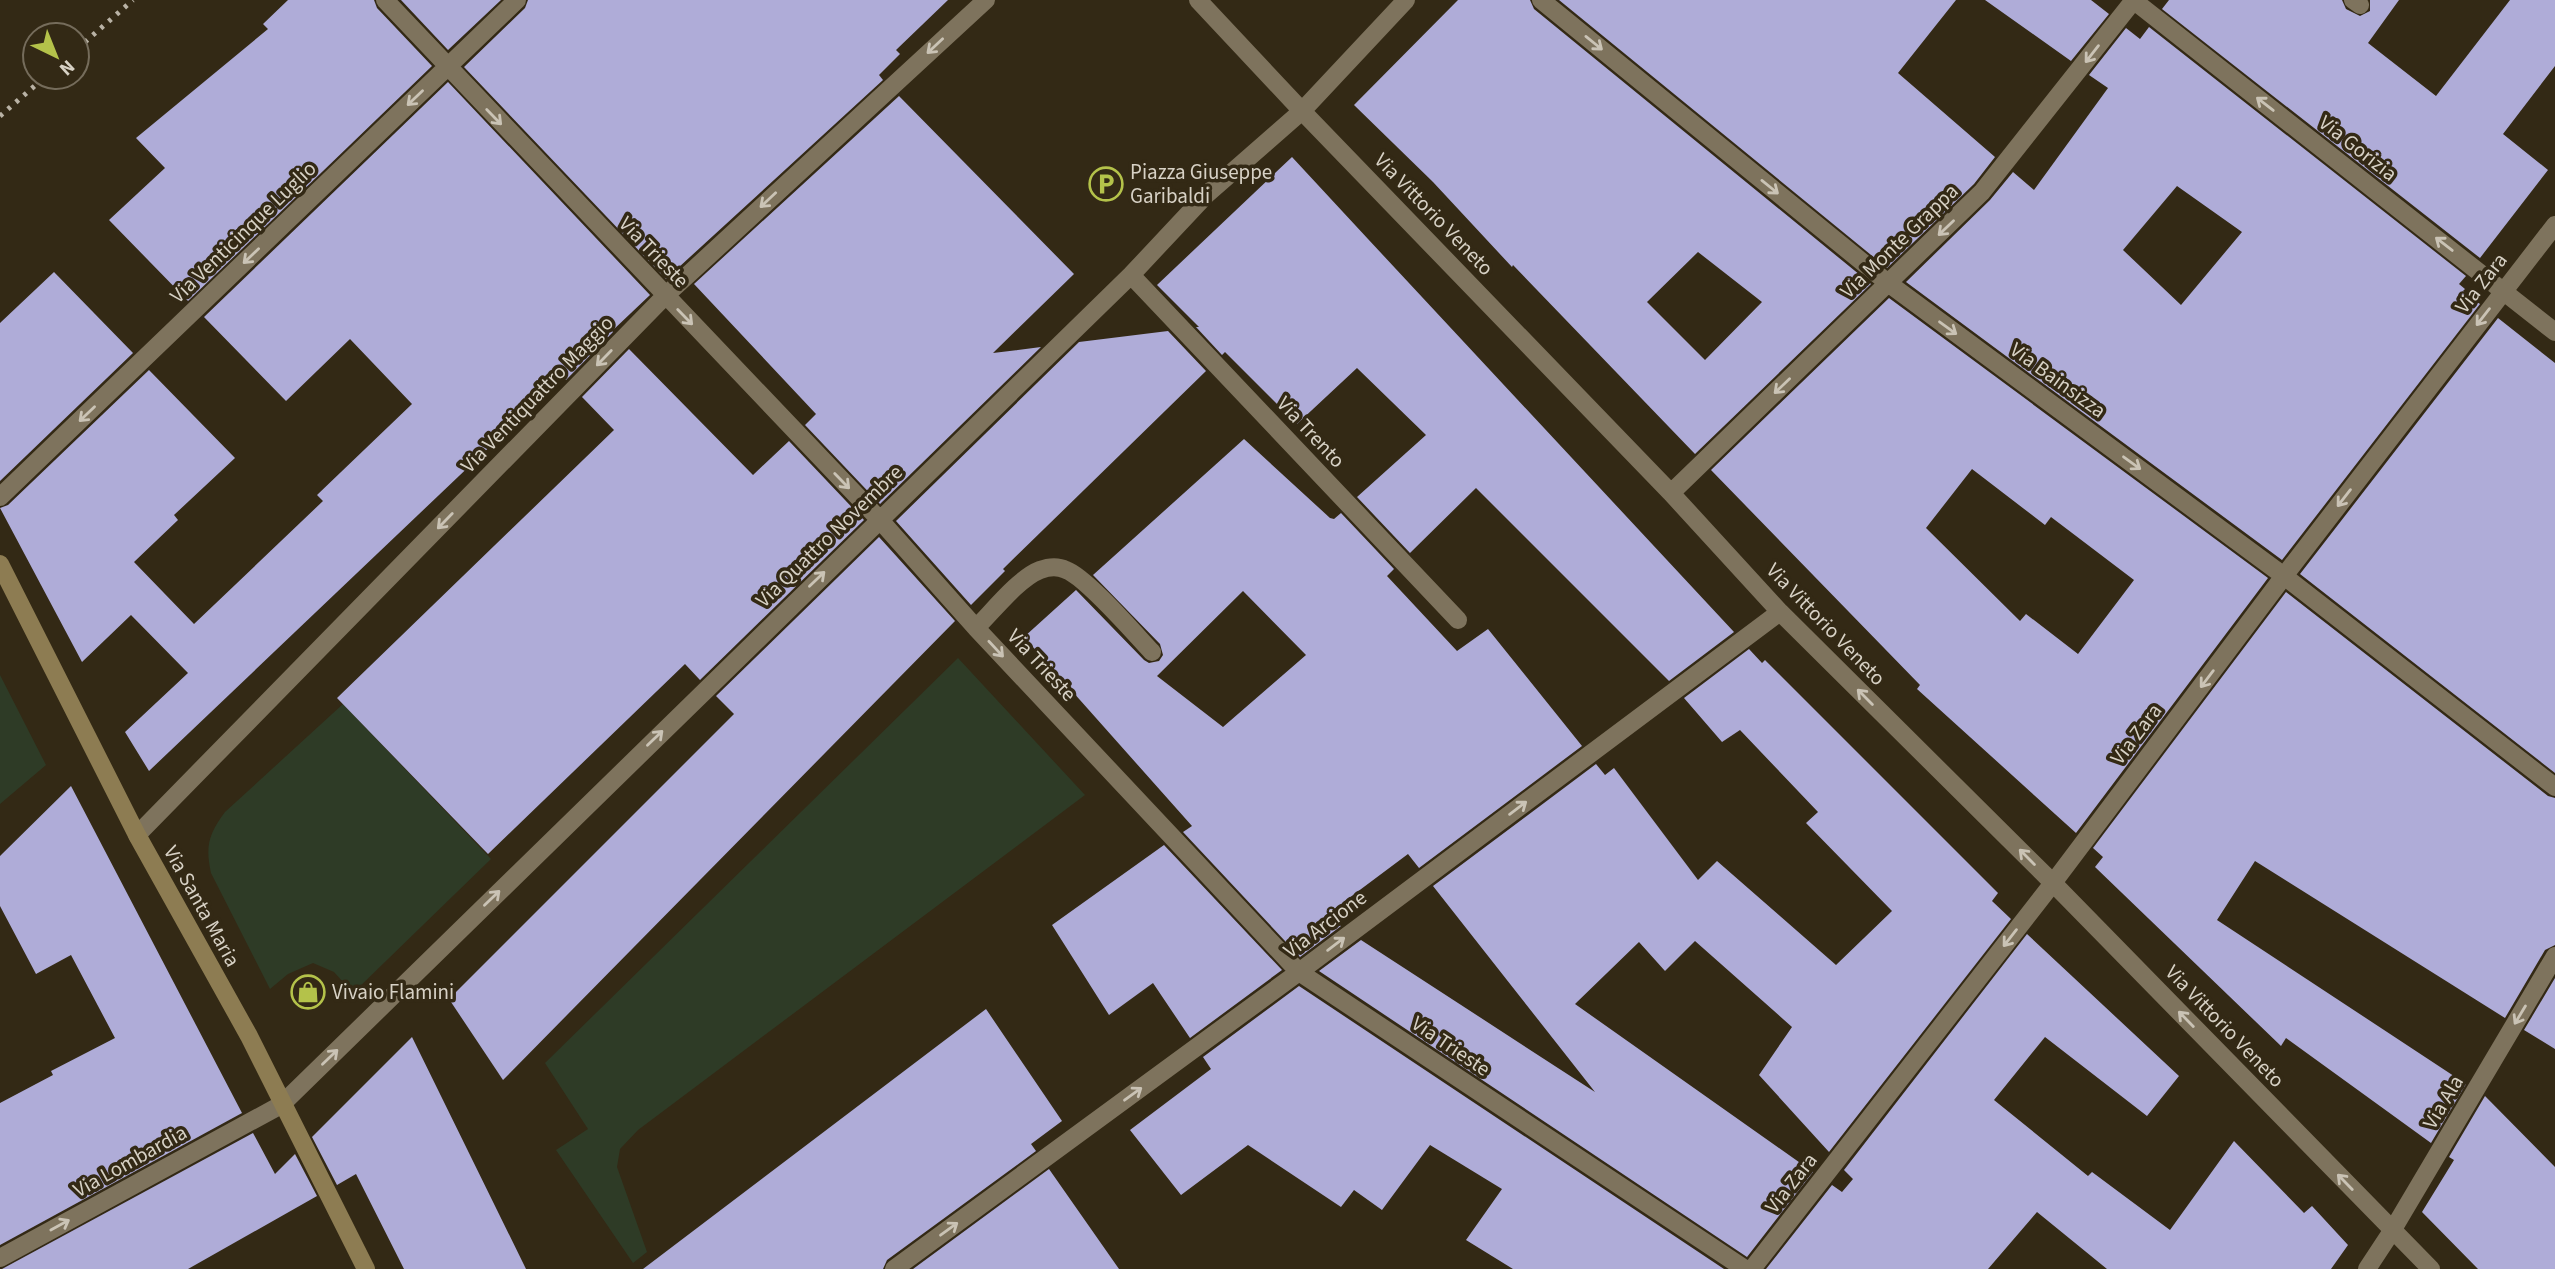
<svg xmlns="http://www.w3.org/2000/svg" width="2555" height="1269" viewBox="0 0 2555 1269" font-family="'Source Sans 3',sans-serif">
<rect width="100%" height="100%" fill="#332915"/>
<!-- green -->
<path fill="#2e3b26" d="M 958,658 L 1085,795 L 638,1130 L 620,1149 L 617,1167 L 647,1252 L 633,1263 L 556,1150 L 588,1129 L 545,1063 Z
M 0,675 L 46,765 L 0,804 Z
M 343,704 L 491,859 L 353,993 L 334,972 L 313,963 L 288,974 L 270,989 L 211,873 C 205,845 209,834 225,812 Z"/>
<!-- building -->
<path fill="#afacd8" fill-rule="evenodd" d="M 288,0 L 374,0 L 377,8 L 432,66 L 188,301 L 109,220 L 165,168 L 136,138 L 268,29 L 263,24 Z
M 401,0 L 501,0 L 448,50 Z
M 528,0 L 948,0 L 896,50 L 900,54 L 879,75 L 883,80 L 666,279 L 464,67 L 525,8 Z
M 1458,0 L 1530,0 L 1534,9 L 1871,284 L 1695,454 L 1513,265 L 1512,267 L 1433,182 L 1354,105 ZM 1698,252 L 1762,302 L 1705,360 L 1647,302 Z
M 1559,0 L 1956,0 L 1898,73 L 1995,157 L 1974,184 L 1887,268 Z
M 1985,0 L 2091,0 L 2109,14 L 2071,61 Z
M 2169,0 L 2342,0 L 2346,9 L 2360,16 L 2370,11 L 2370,0 L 2399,0 L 2368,43 L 2436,96 L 2510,0 L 2555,0 L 2555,66 L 2503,134 L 2548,170 L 2480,258 L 2162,9 Z
M 2149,27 L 2466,276 L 2459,284 L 2465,289 L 2463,291 L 2480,304 L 2282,560 L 1906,282 L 1990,200 L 2013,172 L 2034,190 L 2108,88 L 2089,75 L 2126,28 L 2140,39 ZM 2177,186 L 2242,232 L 2181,305 L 2123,250 Z
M 448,82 L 650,295 L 612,331 L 613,332 L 566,380 L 563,377 L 149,771 L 125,732 L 188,673 L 131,615 L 82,662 L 0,508 L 8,505 L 149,370 L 235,458 L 174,515 L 178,520 L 134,562 L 194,624 L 323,501 L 317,495 L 412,404 L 350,339 L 286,401 L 204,317 Z
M 899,96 L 1074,274 L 993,353 L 1041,347 L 880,504 L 805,425 L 816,414 L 694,284 Z
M 1292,157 L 1368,239 L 1734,632 L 1669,681 L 1476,488 L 1410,553 L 1357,497 L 1426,435 L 1357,368 L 1297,424 L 1225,352 L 1222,355 L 1196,327 L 1199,327 L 1157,285 Z
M 54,272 L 133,353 L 0,481 L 0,323 Z
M 1889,298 L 2268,578 L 2076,833 L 1917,689 L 1920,685 L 1711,470 ZM 1972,469 L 2045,525 L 2051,517 L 2134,580 L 2078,654 L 2026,614 L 2020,621 L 1926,528 Z
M 2498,318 L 2555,363 L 2555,773 L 2300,574 Z
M 1168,331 L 1206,371 L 1003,569 L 1005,571 L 971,605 L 896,521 L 1079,342 Z
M 629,349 L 753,475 L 789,441 L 864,520 L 700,680 L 685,664 L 488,854 L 337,698 L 614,430 L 582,397 Z
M 1244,439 L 1330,518 L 1334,519 L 1341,513 L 1394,569 L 1387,576 L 1457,651 L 1488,629 L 1582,746 L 1419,868 L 1408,854 L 1325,916 L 1341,926 L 1300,957 L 1183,832 L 1192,826 L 1024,637 L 1076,590 L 1144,660 L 1149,663 L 1159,661 L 1163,655 L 1160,644 L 1093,575 ZM 1243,591 L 1306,655 L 1223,727 L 1157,676 Z
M 879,537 L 955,621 L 503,1080 L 449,999 L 734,714 L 716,696 Z
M 2286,592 L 2548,796 L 2555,798 L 2555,945 L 2545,950 L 2505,1018 L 2255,861 L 2217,920 L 2466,1084 L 2431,1143 L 2286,1038 L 2281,1046 L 2095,867 L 2103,857 L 2093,848 Z
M 1749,649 L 1762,663 L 1765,660 L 1998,893 L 1992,901 L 2011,919 L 1829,1152 L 1759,1075 L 1792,1027 L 1695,941 L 1665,971 L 1639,942 L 1575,1004 L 1813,1172 L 1747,1257 L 1319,971 L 1361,940 L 1595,1092 L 1433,886 L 1596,764 L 1605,775 L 1614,768 L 1698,880 L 1717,861 L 1836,965 L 1892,911 L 1806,823 L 1818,812 L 1740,730 L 1722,742 L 1684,698 Z
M 71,786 L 242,1113 L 0,1245 L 0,1103 L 53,1075 L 51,1071 L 115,1038 L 71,955 L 36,974 L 0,906 L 0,856 Z
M 1164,845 L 1282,970 L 1190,1038 L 1153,983 L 1109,1015 L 1052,925 Z
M 2027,934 L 2179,1076 L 2147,1116 L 2045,1037 L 1994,1100 L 2088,1176 L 2092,1172 L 2170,1230 L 2234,1141 L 2304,1213 L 2312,1206 L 2348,1245 L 2331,1269 L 2107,1269 L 2037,1212 L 1988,1269 L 1766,1269 L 1832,1185 L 1842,1192 L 1853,1179 L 1844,1170 Z
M 2555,978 L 2555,1049 L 2524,1030 Z
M 1299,986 L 1724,1269 L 1513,1269 L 1466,1240 L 1502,1189 L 1430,1145 L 1382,1210 L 1354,1190 L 1341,1207 L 1248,1145 L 1181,1195 L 1130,1130 L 1211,1069 L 1203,1057 Z
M 986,1009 L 1062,1121 L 1031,1144 L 1036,1151 L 887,1260 L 883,1269 L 643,1269 Z
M 412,1037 L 526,1269 L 404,1269 L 356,1174 L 337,1185 L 312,1137 Z
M 2485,1096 L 2555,1167 L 2555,1269 L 2478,1269 L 2422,1212 L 2454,1160 L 2449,1157 Z
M 253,1133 L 275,1174 L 295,1154 L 317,1196 L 188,1269 L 2,1269 Z
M 1049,1169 L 1119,1269 L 913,1269 Z"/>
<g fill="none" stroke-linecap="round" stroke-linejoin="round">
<!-- street -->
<path stroke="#7e735d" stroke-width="18" d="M 385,0 L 879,519 L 976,628 L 1299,972 L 1745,1269
M 1198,0 L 1302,111 L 1671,493 L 1780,612 L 2053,883 L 2431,1269
M 1541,0 L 1888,283 L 2284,576 L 2555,787
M 2133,0 L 2555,332
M 2353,0 L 2360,5
M 1131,275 L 1458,620
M 1671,493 L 1982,192 L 2134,0
M 0,497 L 517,0
M 976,628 C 993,611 1019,578 1040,570 C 1048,567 1058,566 1066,570 C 1086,577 1135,634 1152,652
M 137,835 L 665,296 L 986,0
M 0,1258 L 281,1105 L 1131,275 L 1206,195 L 1302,111 L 1406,0
M 894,1269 L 1299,972 L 1780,612
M 1752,1269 L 2053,883 L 2284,576 L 2555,225
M 2367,1269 L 2392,1231 L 2555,956"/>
<!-- secondary -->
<path stroke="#8d7c52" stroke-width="18" d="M 0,564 L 137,835 L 249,1036 L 366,1269"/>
<!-- rail -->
<path stroke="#b9b2a5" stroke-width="5" stroke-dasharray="3.5 7" stroke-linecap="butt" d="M 77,49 L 133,0
M 0,116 L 45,77"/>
</g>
<!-- one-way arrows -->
<defs><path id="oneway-shaft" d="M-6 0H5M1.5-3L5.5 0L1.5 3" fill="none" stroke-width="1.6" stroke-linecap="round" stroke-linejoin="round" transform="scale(1.75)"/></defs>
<g stroke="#cac3b5">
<use href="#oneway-shaft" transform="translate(1594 43) rotate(39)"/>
<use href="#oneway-shaft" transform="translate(935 46) rotate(137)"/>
<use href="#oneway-shaft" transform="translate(2092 54) rotate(128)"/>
<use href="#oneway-shaft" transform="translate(415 98) rotate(136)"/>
<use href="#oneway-shaft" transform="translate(2265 104) rotate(-142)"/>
<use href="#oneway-shaft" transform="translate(494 117) rotate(46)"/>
<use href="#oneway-shaft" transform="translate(1770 187) rotate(39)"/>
<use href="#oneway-shaft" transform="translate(768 200) rotate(137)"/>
<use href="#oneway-shaft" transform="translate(1946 228) rotate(136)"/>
<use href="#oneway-shaft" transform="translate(2444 244) rotate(-142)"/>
<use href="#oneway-shaft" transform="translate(251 256) rotate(136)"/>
<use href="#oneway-shaft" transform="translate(685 317) rotate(46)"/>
<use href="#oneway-shaft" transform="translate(2483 317) rotate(128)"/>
<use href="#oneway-shaft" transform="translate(1948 328) rotate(36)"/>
<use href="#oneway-shaft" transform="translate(604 358) rotate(134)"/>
<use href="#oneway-shaft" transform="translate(1782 386) rotate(136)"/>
<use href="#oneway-shaft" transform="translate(87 414) rotate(136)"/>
<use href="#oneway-shaft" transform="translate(2132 463) rotate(36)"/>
<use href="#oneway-shaft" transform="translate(842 481) rotate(46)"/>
<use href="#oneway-shaft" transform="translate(2344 498) rotate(128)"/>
<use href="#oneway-shaft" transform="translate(445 521) rotate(134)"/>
<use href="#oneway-shaft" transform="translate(817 579) rotate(-44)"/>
<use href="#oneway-shaft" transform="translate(996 649) rotate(47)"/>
<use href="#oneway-shaft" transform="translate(2207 679) rotate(127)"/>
<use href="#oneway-shaft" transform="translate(1865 697) rotate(-135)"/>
<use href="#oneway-shaft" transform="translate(655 738) rotate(-44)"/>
<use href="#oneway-shaft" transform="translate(1518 808) rotate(-37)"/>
<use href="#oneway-shaft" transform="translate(2027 857) rotate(-135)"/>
<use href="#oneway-shaft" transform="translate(492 898) rotate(-44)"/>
<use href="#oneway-shaft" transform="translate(2010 938) rotate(128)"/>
<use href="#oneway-shaft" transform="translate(1336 944) rotate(-37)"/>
<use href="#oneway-shaft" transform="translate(2520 1015) rotate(121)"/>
<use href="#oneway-shaft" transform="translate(2186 1019) rotate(-134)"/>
<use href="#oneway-shaft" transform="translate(330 1057) rotate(-44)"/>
<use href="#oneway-shaft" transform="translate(1133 1094) rotate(-36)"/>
<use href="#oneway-shaft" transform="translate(2345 1182) rotate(-134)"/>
<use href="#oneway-shaft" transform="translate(60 1225) rotate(-29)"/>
<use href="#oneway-shaft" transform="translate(949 1229) rotate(-36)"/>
</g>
<!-- icons -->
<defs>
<symbol id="parking-ring" viewBox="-11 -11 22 22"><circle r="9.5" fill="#332915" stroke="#b4c24a" stroke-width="1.5"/><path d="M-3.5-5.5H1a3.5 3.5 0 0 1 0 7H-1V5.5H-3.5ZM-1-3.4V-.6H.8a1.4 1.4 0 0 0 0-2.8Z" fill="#b4c24a"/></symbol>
<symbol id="shop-ring" viewBox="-11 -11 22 22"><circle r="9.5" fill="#332915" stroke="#b4c24a" stroke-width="1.5"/><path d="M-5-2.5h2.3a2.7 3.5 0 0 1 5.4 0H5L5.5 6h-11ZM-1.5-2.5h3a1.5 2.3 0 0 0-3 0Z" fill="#b4c24a"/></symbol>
</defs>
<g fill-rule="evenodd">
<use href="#parking-ring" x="1087" y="165" width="38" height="38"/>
<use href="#shop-ring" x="289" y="973" width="38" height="38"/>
</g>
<g text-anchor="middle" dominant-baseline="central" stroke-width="7" stroke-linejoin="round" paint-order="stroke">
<!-- street labels -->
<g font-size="21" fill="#d7d1c5" stroke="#332915">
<text transform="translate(2358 148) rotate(38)">Via Gorizia</text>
<text transform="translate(1434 214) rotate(46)">Via Vittorio Veneto</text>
<text transform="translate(243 232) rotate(-44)">Via Venticinque Luglio</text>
<text transform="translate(1899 241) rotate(-44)">Via Monte Grappa</text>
<text transform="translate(654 252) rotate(46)">Via Trieste</text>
<text transform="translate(2481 283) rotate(-52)">Via Zara</text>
<text transform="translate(2058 380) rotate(36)">Via Bainsizza</text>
<text transform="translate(537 394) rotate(-46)">Via Ventiquattro Maggio</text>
<text transform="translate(1311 432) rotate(47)">Via Trento</text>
<text transform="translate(829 536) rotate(-44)">Via Quattro Novembre</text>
<text transform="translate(1826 624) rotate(46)">Via Vittorio Veneto</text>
<text transform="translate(1042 665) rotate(47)">Via Trieste</text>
<text transform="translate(2136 734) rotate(-53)">Via Zara</text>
<text transform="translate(202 906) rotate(61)">Via Santa Maria</text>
<text transform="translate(1325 924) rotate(-37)">Via Arcione</text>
<text transform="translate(2225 1026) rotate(46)">Via Vittorio Veneto</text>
<text transform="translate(1451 1046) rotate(34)">Via Trieste</text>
<text transform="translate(2443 1102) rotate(-59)">Via Ala</text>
<text transform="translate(130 1161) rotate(-29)">Via Lombardia</text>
<text transform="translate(1791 1183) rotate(-52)">Via Zara</text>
</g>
<!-- poi labels -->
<g font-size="21" fill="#d7d1c5" stroke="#332915" text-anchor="start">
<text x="1130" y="172">Piazza Giuseppe<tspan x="1130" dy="24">Garibaldi</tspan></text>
<text x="332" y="992">Vivaio Flamini</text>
</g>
</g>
<!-- north arrow -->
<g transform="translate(56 56) rotate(137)"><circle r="33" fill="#332915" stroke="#756c5b" stroke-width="2"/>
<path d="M0-5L12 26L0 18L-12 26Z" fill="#b4c24a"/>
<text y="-10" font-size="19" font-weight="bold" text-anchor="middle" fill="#d7d1c5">N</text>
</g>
</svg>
